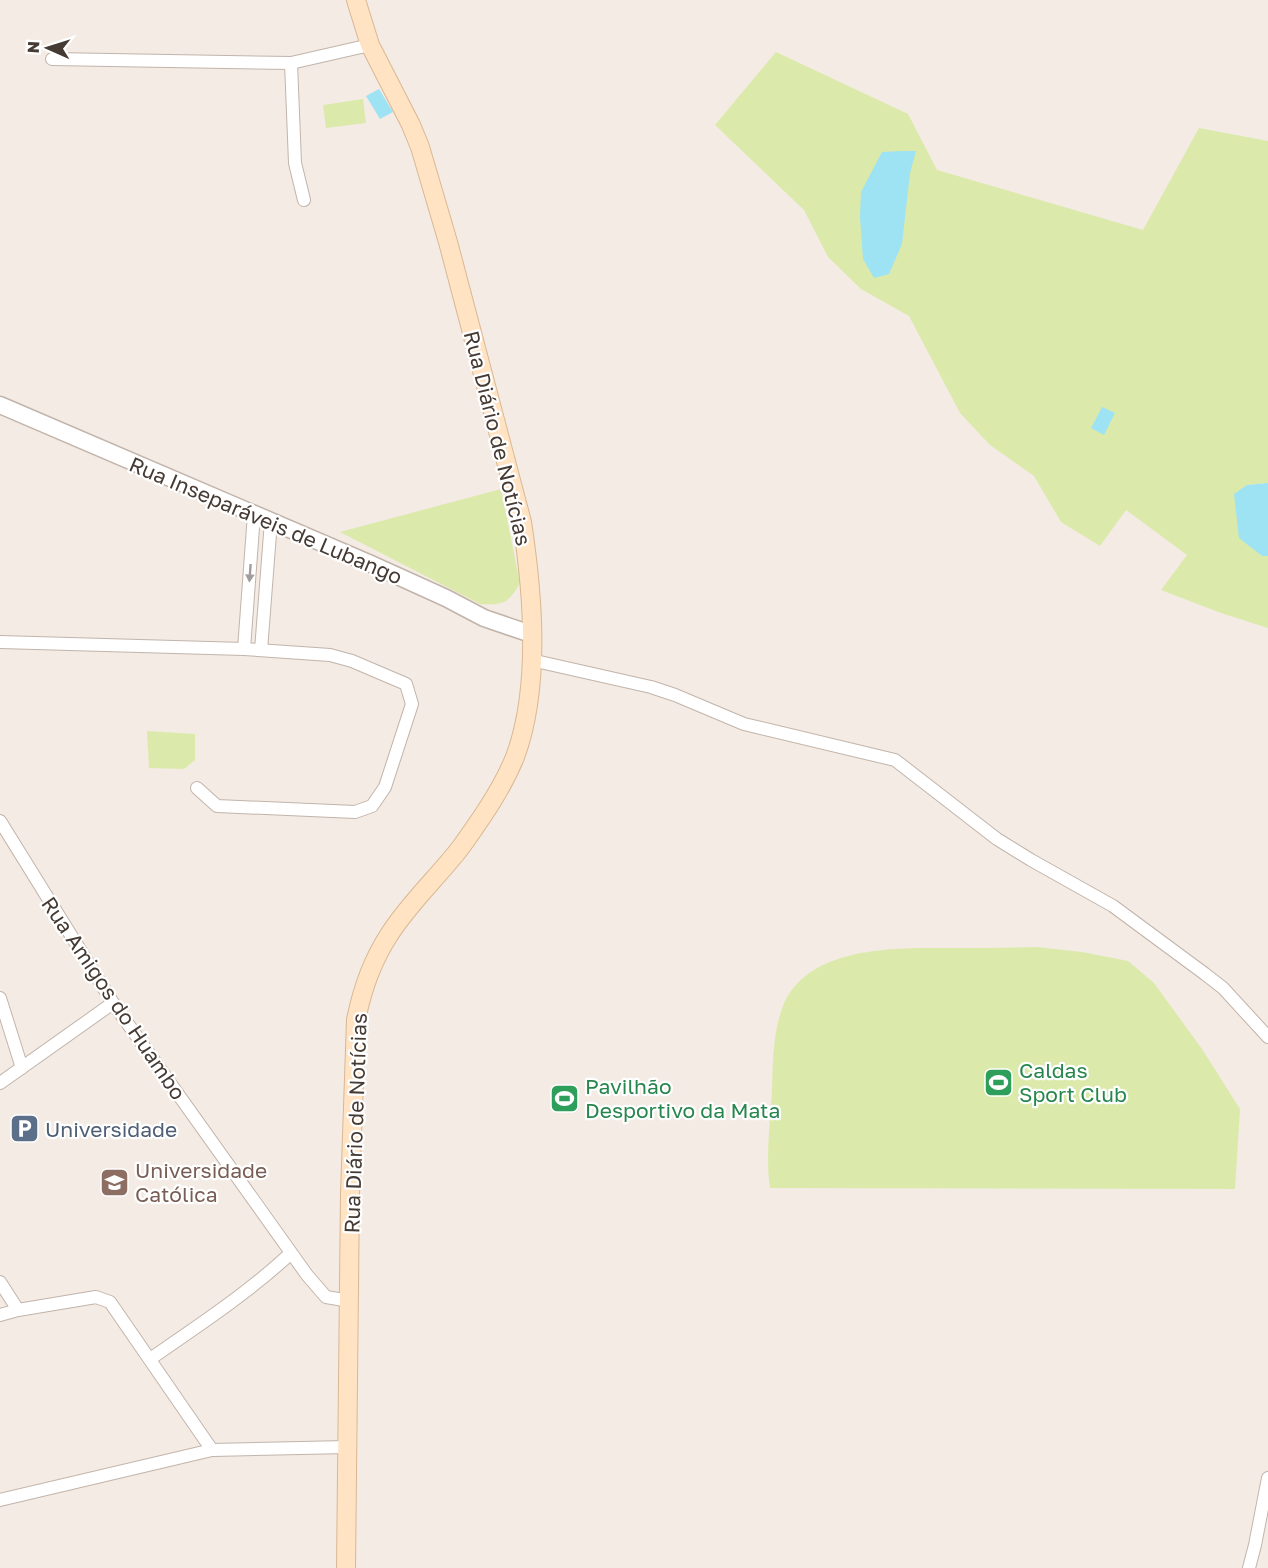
<svg xmlns="http://www.w3.org/2000/svg" width="1268" height="1568" viewBox="0 0 1268 1568" font-family="'Golos Text',sans-serif">
<rect width="100%" height="100%" fill="#f3ebe4"/>
<!-- green -->
<path fill="#dbeaab" d="M 776,52 L 908,114 L 937,170 L 1143,230 L 1199,128 L 1268,141 L 1268,483 L 1247,485 L 1261,556 L 1268,556 L 1268,628 L 1221,613 L 1161,590 L 1187,555 L 1126,510 L 1100,546 L 1061,522 L 1034,476 L 990,445 L 960,413 L 909,316 L 861,289 L 828,257 L 804,210 L 715,125 Z
M 363,99 L 366,123 L 326,128 L 323,105 Z
M 501,489 L 520,583 C 508,604 503,605 480,604 L 340,532 Z
M 147,731 L 195,734 L 195,760 L 184,769 L 149,768 Z
M 1037,947 L 1082,952 L 1128,961 L 1154,983 L 1202,1049 L 1240,1109 L 1235,1189 L 770,1188 C 765,1155 771,1120 772,1088 C 773,1060 773,1032 783,1006 C 808,944 900,948 954,948 C 982,948 1009,948 1037,947 Z"/>
<!-- water -->
<path fill="#9de3f3" d="M 379,89 L 393,112 L 380,119 L 366,96 Z
M 902,151 L 916,151 L 910,173 L 902,244 L 889,274 L 874,278 L 863,259 L 860,217 L 861,192 L 882,152 Z
M 1102,407 L 1115,413 L 1104,435 L 1091,428 Z
M 1268,483 L 1268,556 L 1262,556 L 1239,538 L 1234,494 L 1247,485 Z"/>
<g fill="none" stroke-linecap="round" stroke-linejoin="round">
<defs>
<path id="minor" d="M 52,59 L 291,63 L 370,45
M 291,63 L 295,163 L 304,200
M 0,642 L 244,649 L 330,655 L 352,661 L 406,684 L 412,704 L 385,787 L 372,806 L 355,812 L 217,806 L 197,788
M 244,649 L 254,514
M 261,650 L 271,521
M 531,660 L 651,687 L 675,695 L 744,724 L 895,760 L 997,839 L 1031,860 L 1113,906 L 1205,974 L 1223,988 L 1268,1037
M 0,821 L 113,1003 L 307,1275 L 326,1297 L 350,1301
M 0,998 L 22,1068
M 0,1083 L 113,1003
M 0,1282 L 18,1310
M 0,1315 L 18,1310 L 96,1297 L 110,1302 L 212,1450
M 150,1359 C 198,1326 248,1293 291,1253
M 0,1500 L 212,1450 L 347,1447
M 1249,1568 L 1255,1545 L 1268,1478"/>
<path id="tertiary" d="M 0,405 L 371,564 L 446,598 L 484,618 L 531,634"/>
<path id="secondary" d="M 346,1568 L 350,1194 L 356,1020 C 362,990 372,961 389,935 C 409,903 438,877 461,847 C 481,819 502,789 515,757 C 541,687 533,594 522,522 L 448,242 L 420,147 L 411,125 L 370,45 L 356,0"/>
</defs>
<!-- minor casing -->
<use href="#minor" stroke="#c2b4aa" stroke-width="14"/>
<!-- tertiary casing -->
<use href="#tertiary" stroke="#c2b4aa" stroke-width="19"/>
<!-- secondary casing -->
<use href="#secondary" stroke="#d9b794" stroke-width="20"/>
<!-- minor -->
<use href="#minor" stroke="#fff" stroke-width="12"/>
<!-- tertiary -->
<use href="#tertiary" stroke="#fff" stroke-width="16"/>
<!-- secondary -->
<use href="#secondary" stroke="#ffe3c2" stroke-width="18"/>
</g>
<!-- one-way arrows -->
<defs><path id="oneway-solid" d="M-6-.8H1V-3.2L6.5 0L1 3.2V.8H-6Z" transform="scale(1.5)"/></defs>
<use fill="#a29d9a" href="#oneway-solid" transform="translate(250 573) rotate(94)"/>
<!-- icons -->
<defs>
<symbol id="stadium-square" viewBox="-11 -11 22 22"><rect x="-9" y="-9" width="18" height="18" rx="4" fill="#2e9e5b" stroke="#fff"/><path d="M0-5a6.5 5 0 1 0 0 10a6.5 5 0 1 0 0-10ZM-3.5-1.8h7v3.6h-7Z" fill="#fff"/></symbol>
<symbol id="parking-square" viewBox="-11 -11 22 22"><rect x="-9" y="-9" width="18" height="18" rx="4" fill="#5c6f8a" stroke="#fff"/><path d="M-3.5-5.5H1a3.5 3.5 0 0 1 0 7H-1V5.5H-3.5ZM-1-3.4V-.6H.8a1.4 1.4 0 0 0 0-2.8Z" fill="#fff"/></symbol>
<symbol id="school-square" viewBox="-11 -11 22 22"><rect x="-9" y="-9" width="18" height="18" rx="4" fill="#8d6e63" stroke="#fff"/><path d="M0-5L7-2L0 1L-7-2ZM-4 1L0 2.5L4 1V4Q0 6-4 4Z" fill="#fff"/></symbol>
</defs>
<g fill-rule="evenodd">
<use href="#stadium-square" x="982" y="1066" width="33" height="33"/>
<use href="#stadium-square" x="548" y="1082" width="33" height="33"/>
<use href="#parking-square" x="8" y="1112" width="33" height="33"/>
<use href="#school-square" x="98" y="1166" width="33" height="33"/>
</g>
<g text-anchor="middle" dominant-baseline="central" stroke-width="4.5" stroke-linejoin="round" paint-order="stroke">
<!-- street labels -->
<g font-size="21" fill="#463b34" stroke="#fff">
<text transform="translate(498 438) rotate(76)">Rua Diário de Notícias</text>
<text transform="translate(266 520) rotate(23)">Rua Inseparáveis de Lubango</text>
<text transform="translate(114 998) rotate(56)">Rua Amigos do Huambo</text>
<text transform="translate(355 1123) rotate(-88)">Rua Diário de Notícias</text>
</g>
<!-- leisure labels -->
<g font-size="21" fill="#27864d" stroke="#fff" text-anchor="start">
<text x="1019" y="1070">Caldas<tspan x="1019" dy="24">Sport Club</tspan></text>
<text x="585" y="1086">Pavilhão<tspan x="585" dy="24">Desportivo da Mata</tspan></text>
</g>
<!-- service labels -->
<g font-size="21" fill="#4e5e75" stroke="#fff" text-anchor="start">
<text x="45" y="1129">Universidade</text>
</g>
<!-- education labels -->
<g font-size="21" fill="#785e54" stroke="#fff" text-anchor="start">
<text x="135" y="1170">Universidade<tspan x="135" dy="24">Católica</tspan></text>
</g>
</g>
<!-- north arrow -->
<g transform="translate(48 48) rotate(273)" stroke="#ffffff" stroke-width="4.5" paint-order="stroke">
<path d="M0-4.5L10 22L0 15L-10 22Z" fill="#463b34"/>
<text y="-9" font-size="16" font-weight="bold" text-anchor="middle" fill="#463b34">N</text>
</g>
</svg>
